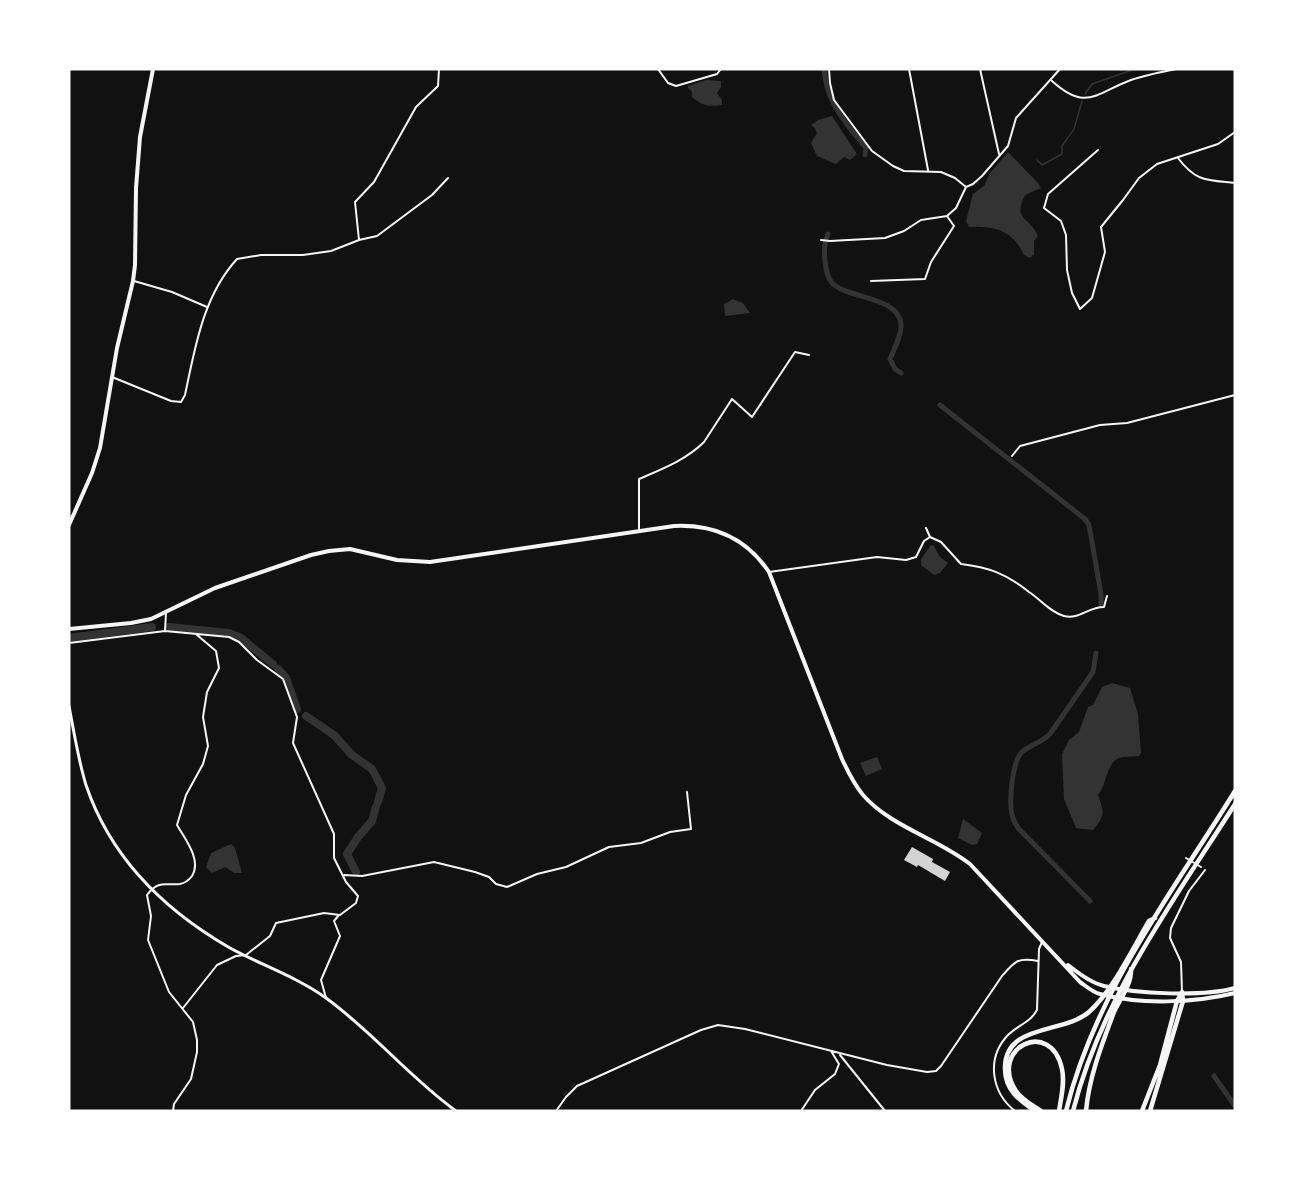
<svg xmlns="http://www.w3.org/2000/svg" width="1304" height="1180" viewBox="0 0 1304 1180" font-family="Quicksand,sans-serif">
<rect width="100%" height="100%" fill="#111"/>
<!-- water -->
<path fill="#333" d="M 706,80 L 721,81 L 721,87 L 717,93 L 722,100 L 722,105 C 709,107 703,106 692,97 L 692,92 L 688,88 L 688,86 Z
M 832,116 L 857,154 L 850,160 L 844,157 L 836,164 L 817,156 L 811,143 L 817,133 L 815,128 L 811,125 L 818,120 Z
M 1008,152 L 1037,182 L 1041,188 L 1025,195 C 1012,221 1030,216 1038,236 L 1034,241 L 1034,254 L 1030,258 L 1024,255 C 1012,230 995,226 969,227 L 966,221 L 973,194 L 984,186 L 990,173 Z
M 733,299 L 743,303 L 750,313 L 725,316 L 724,304 Z
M 931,545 L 934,546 L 940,557 L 948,563 L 940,573 L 934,575 L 921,565 L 921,559 Z
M 1112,683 L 1130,688 L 1138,714 L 1141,753 L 1139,756 C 1133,757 1124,756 1119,758 C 1106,763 1107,785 1098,795 C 1104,812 1106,815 1093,830 L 1076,828 L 1064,799 L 1062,754 L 1069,740 L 1079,732 L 1088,707 L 1093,705 L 1102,687 Z
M 877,757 L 882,769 L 866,776 L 860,763 Z
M 963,819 L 982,833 L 977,844 L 972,845 L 958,838 Z
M 231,844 L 235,848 L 242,873 L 234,873 L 225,867 L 212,873 L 206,867 L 211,853 Z"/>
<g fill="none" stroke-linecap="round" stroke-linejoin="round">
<!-- stream -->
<path stroke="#333" stroke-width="1.5" d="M 1085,94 L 1092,84 L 1135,69
M 1037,160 L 1042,165 L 1062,154 L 1062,146 L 1074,129 L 1082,101"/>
<!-- canal -->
<path stroke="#333" stroke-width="5" d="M 824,69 C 827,104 845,122 866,148 L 865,155
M 828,234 C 824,244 824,250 825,261 C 826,269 827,277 832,283 C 848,299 898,296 901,324 C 902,335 894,349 890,359 L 895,369 L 901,373
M 940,405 L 1085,519 L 1089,525 L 1101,594 L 1101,605
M 1090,901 L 1018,828 C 1015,823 1013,820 1012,815 C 1009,802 1012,761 1022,752 C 1030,745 1041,743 1050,734 L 1093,672 L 1096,653
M 1214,1076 L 1235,1106"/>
<!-- river -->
<path stroke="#333" stroke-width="8" d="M 169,627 L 229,633 L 241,638 L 273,664
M 69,638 L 152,627
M 278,669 L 286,678 L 297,709
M 306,716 L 334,735 L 352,755 L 372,769 L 382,788 L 378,802
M 356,872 L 347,854 L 358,837 L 372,821 L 376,807"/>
</g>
<!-- building -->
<path fill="#d3d3d3" d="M 912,847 L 933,859 L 932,862 L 950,872 L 945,881 L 918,865 L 917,867 L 904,860 Z"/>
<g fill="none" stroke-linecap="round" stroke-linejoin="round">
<!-- minor -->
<path stroke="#f5f5f5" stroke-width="2" d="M 658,69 L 668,83 L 676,86 L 717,74 L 721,69
M 829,69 L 830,83 L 834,100 L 872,151 L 893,166 L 904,171 L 941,172 L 955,178 L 966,187
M 909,69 L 928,170
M 980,69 L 999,154
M 1052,81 C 1086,112 1096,93 1131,80 C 1145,75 1161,72 1176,69
M 1098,150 L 1048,194 L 1044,208 L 1061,221 L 1066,235 L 1067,270 L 1072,293 L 1080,309 L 1092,298 L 1105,252 L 1101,227 L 1123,200 L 1139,178 L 1157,164 L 1218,144 L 1235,132
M 1178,158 C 1196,182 1207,180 1235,183
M 359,240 L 355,202 L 374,182 L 416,107 L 438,86 L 439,69
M 821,240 L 830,241 L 885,238 L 904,231 L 921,220 L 947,216 L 956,208 L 966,187 L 973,184 L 982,176 L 1008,146 L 1016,118 L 1060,69
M 134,281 L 172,292 L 207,307
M 871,281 L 925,279 L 931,262 L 954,226 L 947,216
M 112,377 L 171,401 L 181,402 L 185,395 C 195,348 203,296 237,259 L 261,255 L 303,255 L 331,251 L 359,240 L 377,236 L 432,195 L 448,178
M 1012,456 L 1020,446 L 1100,425 L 1127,423 L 1235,395
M 926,528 L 930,537 L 941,542 L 961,564 C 988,567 1007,574 1029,592 C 1040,599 1051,613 1064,616 C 1079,620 1088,607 1104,607 L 1107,596
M 639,531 L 639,479 C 662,469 686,460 704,442 L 732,399 L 752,417 L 795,352 L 809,355
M 769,572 L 877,557 L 906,560 L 916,557 L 924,541 L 930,537
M 165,631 L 166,613
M 69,643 L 165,631 L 229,637 L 239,642 L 257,660 L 283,679 L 297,717 L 293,743 L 334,834 L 334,858 L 346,882 L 358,896 L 356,903 L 340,915 L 324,913 L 276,923 L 270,936 L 246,955 L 236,956 L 217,965 L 183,1008
M 1186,858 L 1201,867
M 344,875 L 362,876 L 434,862 L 475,872 L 489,877 L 496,884 L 507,887 L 537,874 L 566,867 L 609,847 L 641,843 L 670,832 L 691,829 L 687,792
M 1182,992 L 1181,962 L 1170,938 L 1171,928 L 1189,891 L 1205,870
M 326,998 L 321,980 L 340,936 L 334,921 L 339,915
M 840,1055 L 885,1111
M 173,1111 L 174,1104 L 191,1079 L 197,1052 L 197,1040 L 193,1022 L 169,992 L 148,940 L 151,916 L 147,895 C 159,879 166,886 180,884 C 185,883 189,880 192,876 C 202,860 185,839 177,825 L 186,795 L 203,764 L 208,746 L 203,717 L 207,692 L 219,668 L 216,651 L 197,635
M 556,1111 L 566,1097 L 577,1086 L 701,1030 L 718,1025 L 745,1029 L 887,1065 L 927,1072 L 936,1071 L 941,1066 L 1002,976 C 1015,961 1018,957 1038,961
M 801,1111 L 815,1090 L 835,1074 L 839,1064 L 831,1051
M 1015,1111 C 991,1092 986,1058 1008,1035 C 1018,1025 1030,1023 1037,1010 L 1039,949 L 1042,942"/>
<!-- tertiary -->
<path stroke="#f5f5f5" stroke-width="3" d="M 69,706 C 74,732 78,759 86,785 C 111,859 164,910 230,948 C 261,965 297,977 326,998 C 373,1032 409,1077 456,1111"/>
<!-- secondary -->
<path stroke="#f5f5f5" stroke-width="4" d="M 69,525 L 92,473 L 100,448 L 117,348 L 133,281 L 135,265 L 136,188 L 140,137 L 153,69"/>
<!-- primary -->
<path stroke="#f5f5f5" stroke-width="4" d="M 69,629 L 131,623 L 151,619 L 215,588 L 311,555 L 329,551 L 350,549 L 397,560 L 430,562 L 674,526 C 714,524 746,538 769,572 L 842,759 C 848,772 854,784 863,795 C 891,827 937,838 970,864 L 1080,982 C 1086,986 1092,992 1100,994 C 1141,1005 1194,1003 1235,993
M 1068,965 C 1078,973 1091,983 1104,986 C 1137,994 1202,997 1235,988"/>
<!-- motorway -->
<path stroke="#f5f5f5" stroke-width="4.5" d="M 1035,1111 C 1019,1100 1005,1090 1005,1069 C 1004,1023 1064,1034 1089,1012 C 1112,992 1133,948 1149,921 L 1155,918
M 1041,1111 C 1032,1105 1022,1100 1016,1091 C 988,1048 1051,1017 1062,1069 C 1065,1083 1061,1098 1059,1111
M 1066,1111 C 1095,992 1172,893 1235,791
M 1073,1111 C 1102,997 1173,902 1235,804
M 1086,1111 C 1089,1077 1102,1044 1114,1012 C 1120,999 1132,984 1131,969
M 1142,1111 L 1160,1065 L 1177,1001 L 1182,992
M 1150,1111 L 1183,1001 L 1182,992"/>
</g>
<!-- border -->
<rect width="1304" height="1180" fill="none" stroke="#ffffff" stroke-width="141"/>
</svg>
